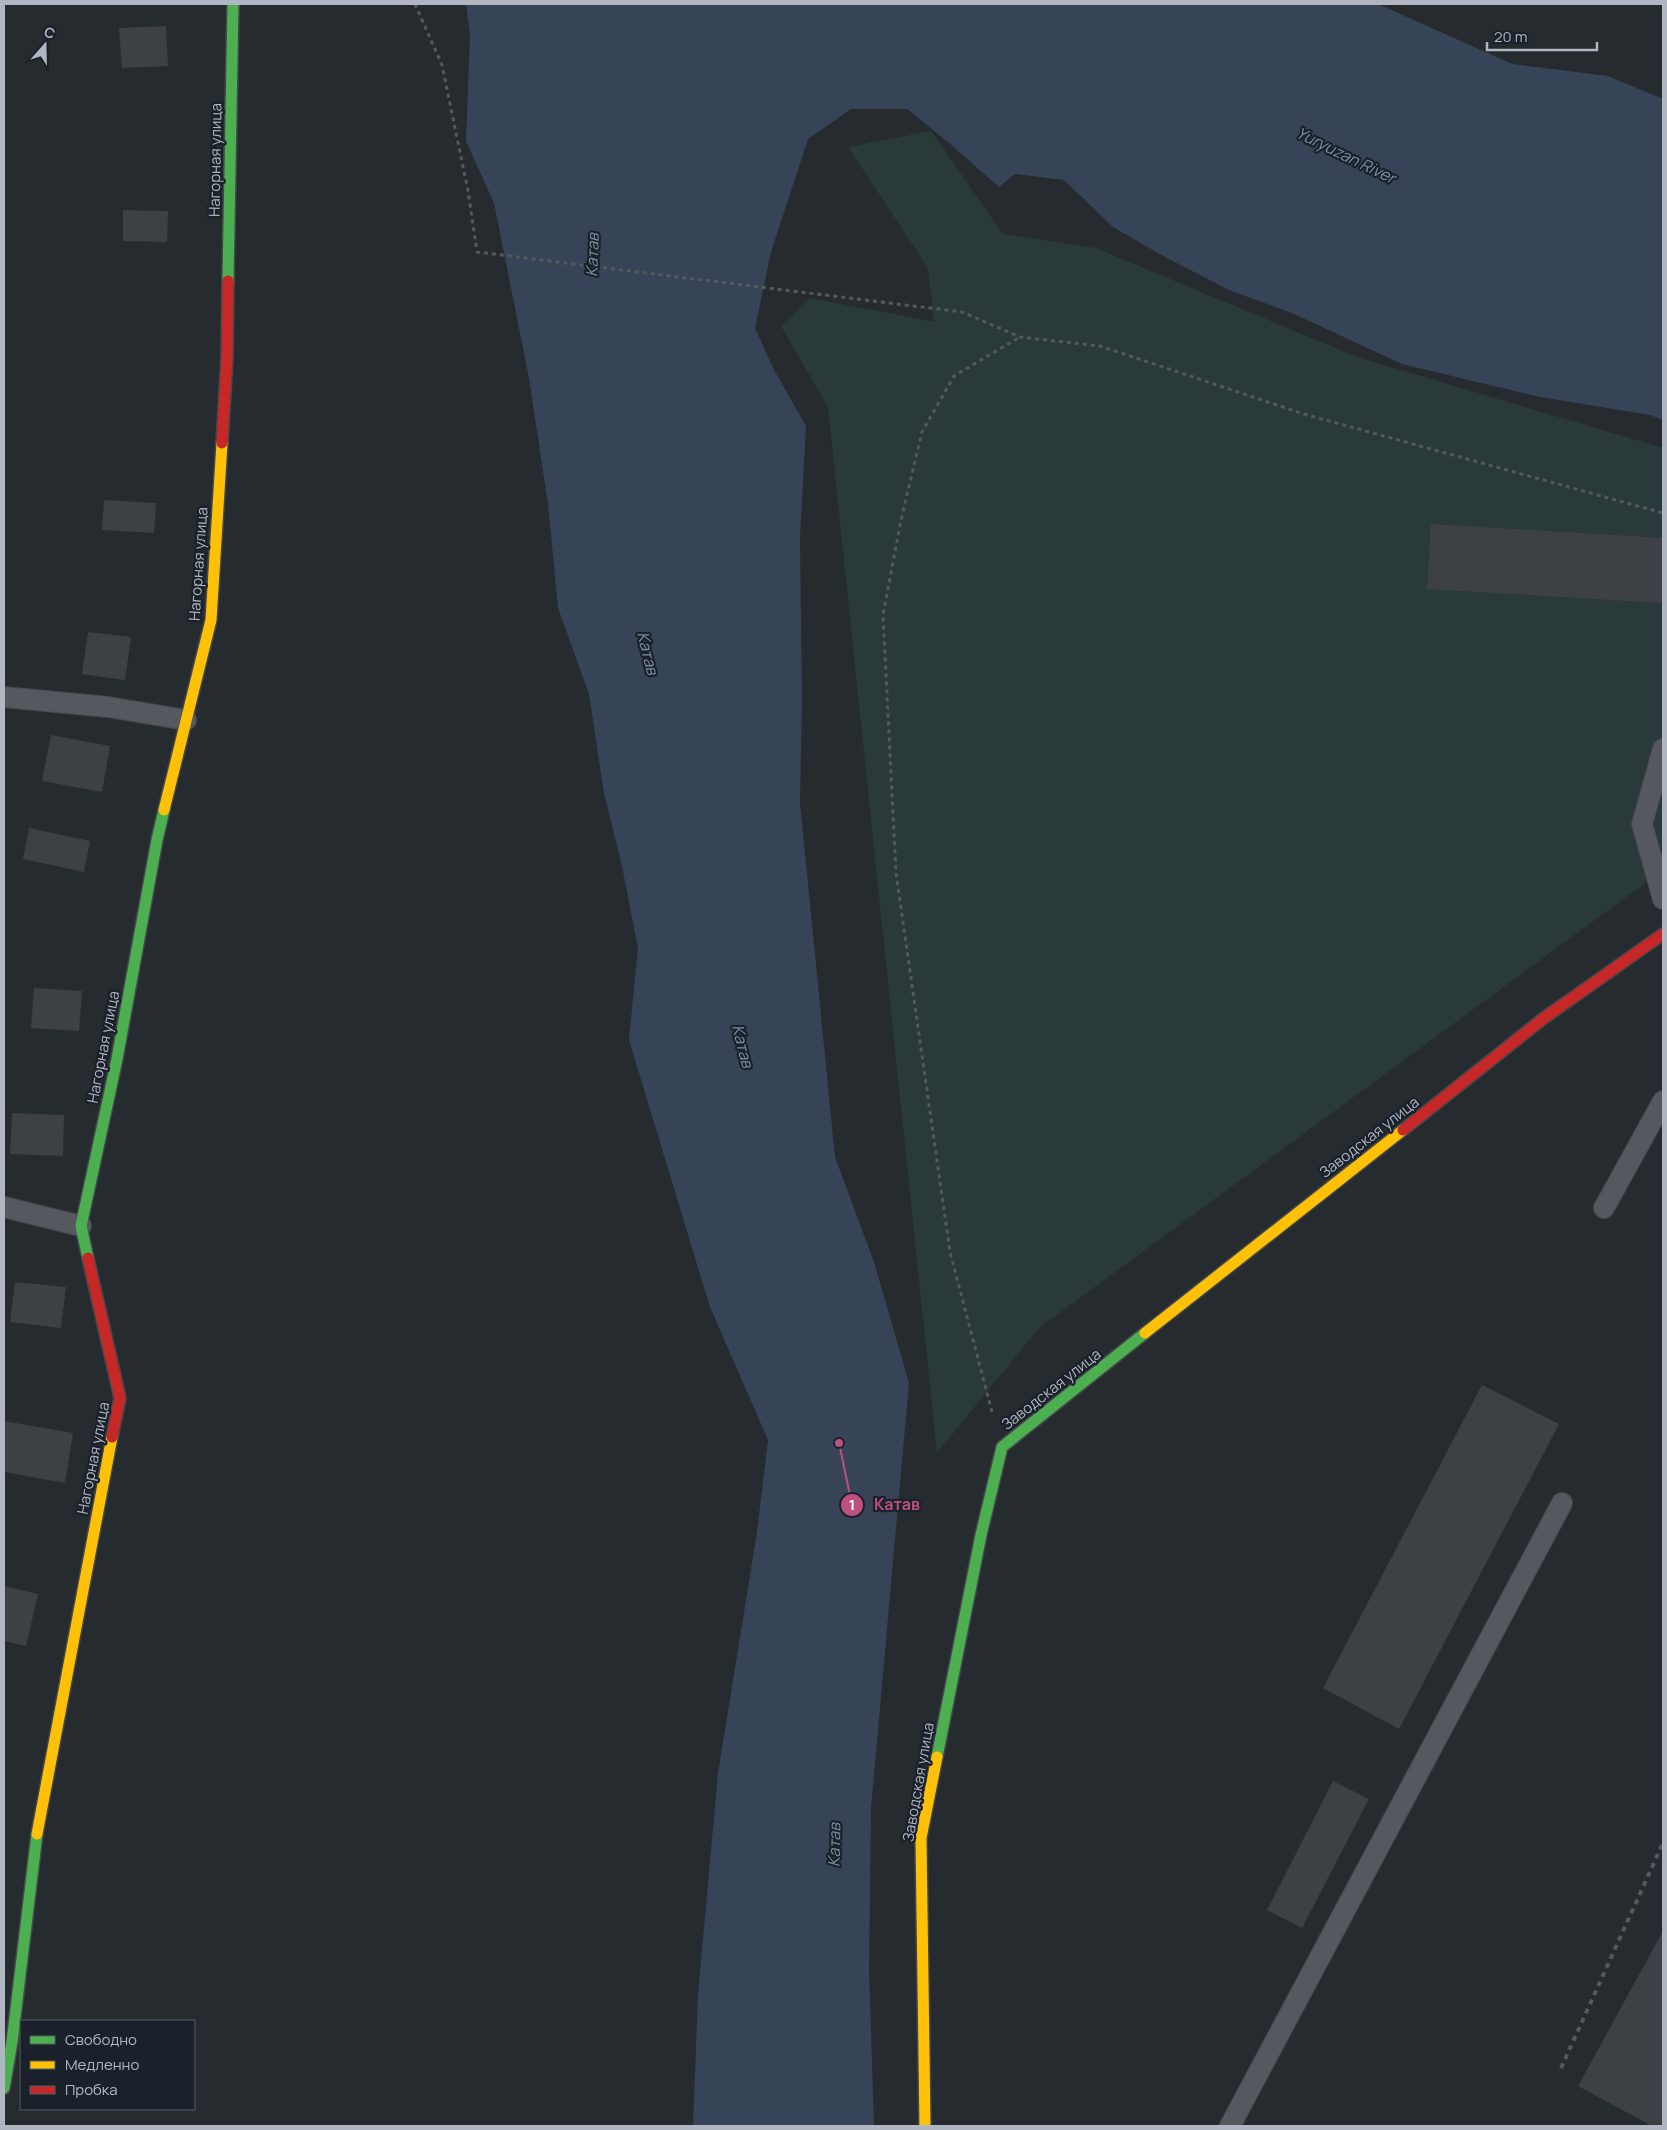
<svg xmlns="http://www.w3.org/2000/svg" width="1667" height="2130" viewBox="0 0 1667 2130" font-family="Manrope,sans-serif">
<rect width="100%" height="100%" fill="#262b30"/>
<!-- green -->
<path fill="#2a3a3a" d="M 931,131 L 1003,234 L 1096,248 L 1357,357 L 1663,448 L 1663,870 L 1039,1328 L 937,1453 L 828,407 L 781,326 L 811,298 L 934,322 L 928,268 L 848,147 Z"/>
<!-- water -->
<path fill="#374458" d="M 466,4 L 1378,4 L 1512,64 L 1608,76 L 1663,99 L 1663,420 L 1650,415 L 1540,397 L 1402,364 L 1292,313 L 1229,290 L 1167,258 L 1113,227 L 1064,180 L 1015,174 L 999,187 L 948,142 L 907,109 L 851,109 L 808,139 L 771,252 L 755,328 L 774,370 L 806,426 L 800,538 L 802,699 L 800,803 L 835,1157 L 874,1262 L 909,1383 L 871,1808 L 869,1969 L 874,2126 L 693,2126 L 698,1994 L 718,1773 L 757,1532 L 768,1440 L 710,1307 L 629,1040 L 638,948 L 622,866 L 604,793 L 589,694 L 558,608 L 548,504 L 529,378 L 494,203 L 466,141 L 470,35 Z"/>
<!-- building -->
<path fill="#3d4145" d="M 166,26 L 168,66 L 122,68 L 119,28 Z
M 123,210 L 168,211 L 167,242 L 123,241 Z
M 104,500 L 156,503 L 154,533 L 102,530 Z
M 1431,524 L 1663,538 L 1663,603 L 1427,589 Z
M 88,632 L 131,637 L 125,680 L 82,674 Z
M 51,735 L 110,746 L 102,792 L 42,781 Z
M 29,828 L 90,841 L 84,872 L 23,859 Z
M 34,988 L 82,991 L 79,1031 L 31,1028 Z
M 12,1113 L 64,1115 L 63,1156 L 10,1154 Z
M 15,1282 L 66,1287 L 61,1328 L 10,1322 Z
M 1482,1385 L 1559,1424 L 1399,1729 L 1323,1688 Z
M 4,1421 L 73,1433 L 65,1483 L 4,1472 Z
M 4,1586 L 38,1594 L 26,1646 L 4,1641 Z
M 1333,1781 L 1369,1799 L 1302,1928 L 1267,1910 Z
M 1663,1931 L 1663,2126 L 1652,2126 L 1578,2086 Z"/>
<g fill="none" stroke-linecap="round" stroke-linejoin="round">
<defs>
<path id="lane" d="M 4,697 L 108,707 L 186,720
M 1663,749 L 1642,824 L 1663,899
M 4,1207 L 81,1226
M 1604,1208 L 1663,1101
M 1230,2126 L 1562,1503"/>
<path id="fast" d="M 228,281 L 233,4
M 88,1258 L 81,1226 L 117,1059 L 157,840 L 164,810
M 937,1757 L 981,1535 L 1002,1447 L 1145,1333
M 4,2088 L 12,2042 L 37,1834"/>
<path id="slow" d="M 164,810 L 211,620 L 222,443
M 1145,1333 L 1403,1130
M 37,1834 L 112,1437
M 925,2126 L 921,1838 L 937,1757"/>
<path id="jam" d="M 222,443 L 227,358 L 228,281
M 1403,1130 L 1544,1018 L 1663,934
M 88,1258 L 120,1398 L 112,1437"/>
</defs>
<!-- lane casing -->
<use href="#lane" stroke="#44474b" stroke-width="22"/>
<!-- fast casing -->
<use href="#fast" stroke="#44474b" stroke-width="14"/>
<!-- slow casing -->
<use href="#slow" stroke="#44474b" stroke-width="14"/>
<!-- jam casing -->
<use href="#jam" stroke="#44474b" stroke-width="14"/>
<!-- path -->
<path stroke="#55595d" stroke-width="3" stroke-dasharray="4 4" stroke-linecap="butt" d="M 415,4 L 442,65 L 468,191 L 477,252 L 962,312 L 1020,337 L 1100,346 L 1304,414 L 1663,513
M 992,1412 L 950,1252 L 896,873 L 883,615 L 901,520 L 922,432 L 954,376 L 1020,337"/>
<!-- lane -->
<use href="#lane" stroke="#55595f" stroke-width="20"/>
<!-- fast -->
<use href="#fast" stroke="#4caf50" stroke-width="11"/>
<!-- slow -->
<use href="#slow" stroke="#ffc107" stroke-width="11"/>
<!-- jam -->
<use href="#jam" stroke="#c62828" stroke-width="11"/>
<!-- rail -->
<path stroke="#55595e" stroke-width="4" stroke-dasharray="5 5" stroke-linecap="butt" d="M 1561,2068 L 1663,1843"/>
</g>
<g text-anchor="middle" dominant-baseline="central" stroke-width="4.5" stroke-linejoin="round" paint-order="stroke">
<!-- street labels -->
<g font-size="15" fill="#b0b7c2" stroke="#1b212a">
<text transform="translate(215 160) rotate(-89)">Нагорная улица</text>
<text transform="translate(198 564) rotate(-86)">Нагорная улица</text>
<text transform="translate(103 1047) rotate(-79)">Нагорная улица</text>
<text transform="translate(1369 1137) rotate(-38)">Заводская улица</text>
<text transform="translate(1051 1389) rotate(-38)">Заводская улица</text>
<text transform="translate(93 1458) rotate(-79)">Нагорная улица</text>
<text transform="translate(918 1782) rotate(-80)">Заводская улица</text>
</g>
<!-- water labels -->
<g font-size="16" font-style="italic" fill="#7c8ea7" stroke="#1b212a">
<text transform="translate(1346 155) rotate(26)">Yuryuzan River</text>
<text transform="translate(592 255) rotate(-88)">Катав</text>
<text transform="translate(648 653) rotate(76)">Катав</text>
<text transform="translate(743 1046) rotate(76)">Катав</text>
<text transform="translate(834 1845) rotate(-89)">Катав</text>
</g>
</g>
<!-- callouts -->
<path fill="none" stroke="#bc507f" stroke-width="2" d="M839 1443L852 1505"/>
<g fill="#bc507f" stroke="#1b212a" stroke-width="2">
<circle cx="839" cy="1443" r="5"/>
<circle cx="852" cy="1505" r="12"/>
</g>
<g font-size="15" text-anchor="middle" font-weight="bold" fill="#fff">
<text x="852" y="1510">1</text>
</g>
<g font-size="16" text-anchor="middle" font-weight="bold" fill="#bc507f" stroke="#1b212a" stroke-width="4.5" stroke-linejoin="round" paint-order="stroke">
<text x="897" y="1510">Катав</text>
</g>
<!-- border -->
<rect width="1667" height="2130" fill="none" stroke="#b0b7c2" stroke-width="10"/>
<!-- legend -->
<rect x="20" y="2020" width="175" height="90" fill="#1b212a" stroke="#575d67"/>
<rect x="30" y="2036" width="25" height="8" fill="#4caf50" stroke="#575d67"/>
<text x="65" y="2045" font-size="15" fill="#b0b7c2">Свободно</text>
<rect x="30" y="2061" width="25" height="8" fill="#ffc107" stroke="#575d67"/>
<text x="65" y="2070" font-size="15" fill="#b0b7c2">Медленно</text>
<rect x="30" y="2086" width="25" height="8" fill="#c62828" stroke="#575d67"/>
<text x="65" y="2095" font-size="15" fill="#b0b7c2">Пробка</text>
<!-- north arrow -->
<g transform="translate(45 45) rotate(20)" stroke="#1b212a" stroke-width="4" paint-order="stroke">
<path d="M0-4L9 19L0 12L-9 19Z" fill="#b0b7c2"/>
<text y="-8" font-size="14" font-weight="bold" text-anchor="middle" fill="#b0b7c2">С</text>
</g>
<!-- scale -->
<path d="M1487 42v8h110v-8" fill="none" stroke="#b0b7c2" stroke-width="2.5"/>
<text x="1494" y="42" font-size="15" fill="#b0b7c2" stroke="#1b212a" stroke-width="4" paint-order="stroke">20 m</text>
</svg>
